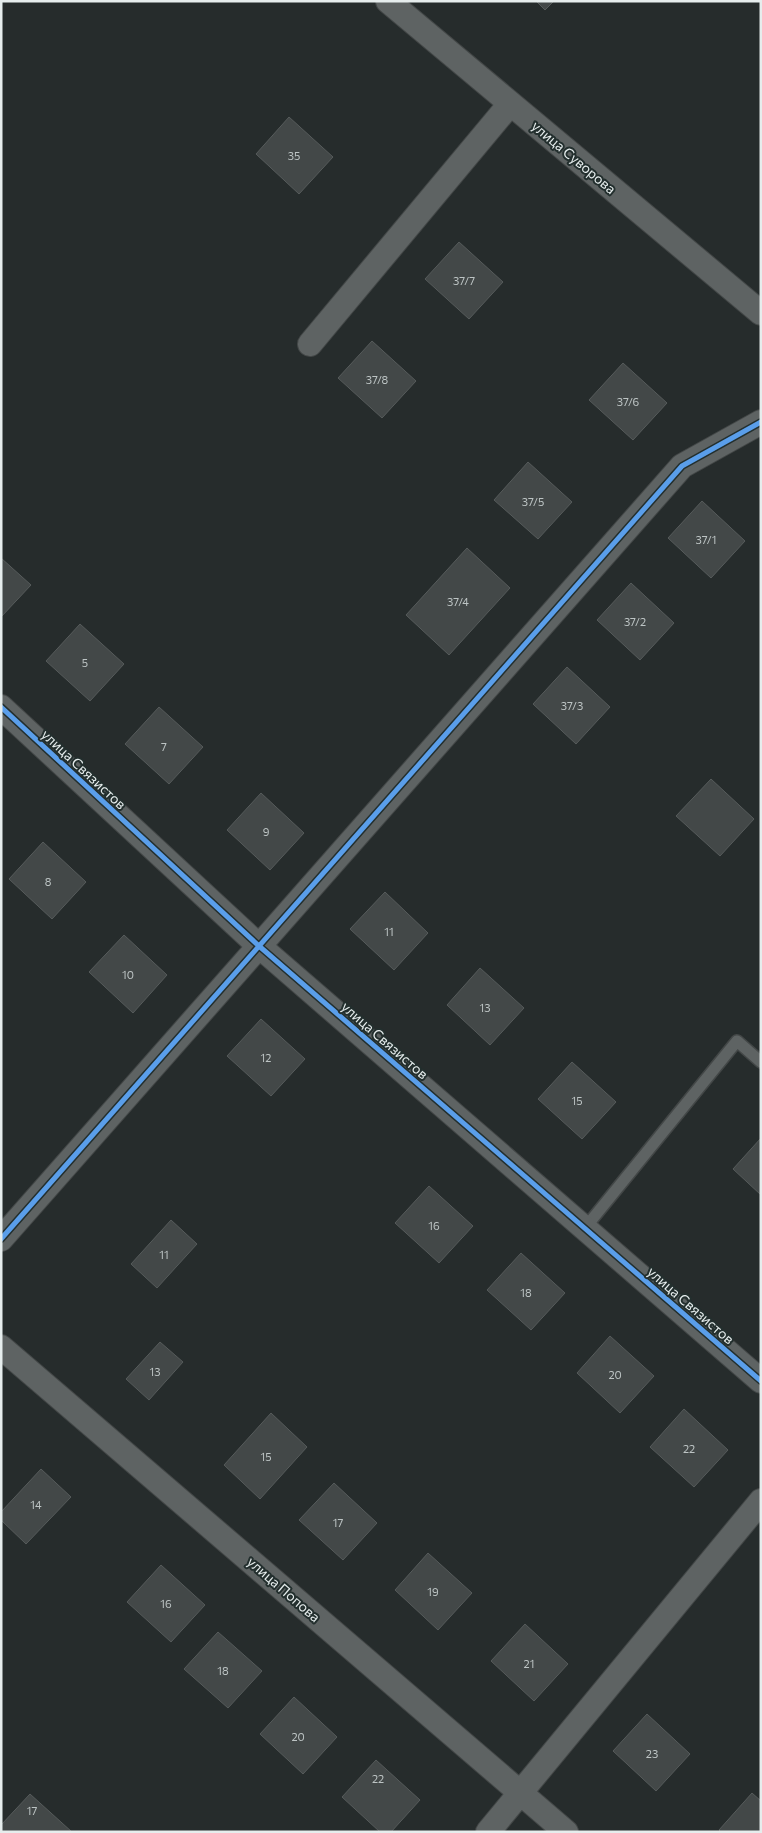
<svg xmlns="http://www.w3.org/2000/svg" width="762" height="1833" viewBox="0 0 762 1833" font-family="Commissioner,sans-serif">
<rect width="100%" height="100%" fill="#262c2c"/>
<!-- building -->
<path fill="#434848" stroke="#565b5b" d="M 536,1 L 554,1 L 545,10 Z
M 289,117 L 333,157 L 299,194 L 256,154 Z
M 459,242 L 503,282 L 469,319 L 425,279 Z
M 372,341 L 416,381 L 382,418 L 338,378 Z
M 623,363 L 667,403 L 633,440 L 589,400 Z
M 528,462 L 572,502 L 538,539 L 494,500 Z
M 702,501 L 745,541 L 711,578 L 668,538 Z
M 467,548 L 510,588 L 449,655 L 406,615 Z
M 1,558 L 31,585 L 1,617 Z
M 631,583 L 674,623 L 640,660 L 597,620 Z
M 80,624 L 124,664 L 90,701 L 46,661 Z
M 567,667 L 610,707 L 576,744 L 533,704 Z
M 159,707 L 203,747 L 169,784 L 125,744 Z
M 711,779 L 754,819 L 720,856 L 676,816 Z
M 261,793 L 304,833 L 270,870 L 227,830 Z
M 43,842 L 86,882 L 52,919 L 9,879 Z
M 385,892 L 428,933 L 394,970 L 350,929 Z
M 124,935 L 167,975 L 133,1013 L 89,972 Z
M 480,968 L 524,1008 L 490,1045 L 447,1005 Z
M 261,1019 L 305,1059 L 271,1096 L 227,1056 Z
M 572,1062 L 616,1102 L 582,1139 L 538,1099 Z
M 761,1138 L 761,1195 L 733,1169 Z
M 429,1186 L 473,1226 L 439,1263 L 395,1223 Z
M 171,1220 L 197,1244 L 157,1288 L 131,1264 Z
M 521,1253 L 565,1293 L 531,1330 L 487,1290 Z
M 610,1336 L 654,1376 L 620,1413 L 577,1373 Z
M 160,1342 L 183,1362 L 149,1400 L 126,1379 Z
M 684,1409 L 728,1450 L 694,1487 L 650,1447 Z
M 271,1413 L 307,1447 L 260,1499 L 224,1465 Z
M 41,1469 L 71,1497 L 26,1544 L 1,1520 L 1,1512 Z
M 334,1483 L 377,1523 L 343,1560 L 299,1520 Z
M 428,1553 L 472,1593 L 438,1630 L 395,1590 Z
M 161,1565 L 205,1605 L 171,1642 L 127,1602 Z
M 525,1624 L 568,1664 L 534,1701 L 491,1661 Z
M 218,1632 L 262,1671 L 228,1708 L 184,1669 Z
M 294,1697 L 337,1737 L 303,1774 L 260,1734 Z
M 647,1714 L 690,1754 L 656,1791 L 613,1751 Z
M 376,1760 L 420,1800 L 391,1832 L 380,1832 L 342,1797 Z
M 752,1793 L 761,1801 L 761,1832 L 721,1832 L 719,1830 Z
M 30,1794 L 72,1832 L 1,1832 L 1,1825 Z"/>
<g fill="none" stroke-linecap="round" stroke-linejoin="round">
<defs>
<path id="lane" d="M 585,1228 L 737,1041 L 761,1062"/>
<path id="street" d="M 388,1 L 761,313
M 310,344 L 510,104
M 1,707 L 259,946 L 761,1381
M 1,1239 L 682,466 L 761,422
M 1,1347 L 566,1832
M 488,1832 L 761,1501"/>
</defs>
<!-- lane casing -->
<use href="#lane" stroke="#434747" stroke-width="14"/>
<!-- street casing -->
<use href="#street" stroke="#434747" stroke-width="26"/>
<!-- lane -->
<use href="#lane" stroke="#5e6363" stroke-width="11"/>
<!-- street -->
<use href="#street" stroke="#5e6363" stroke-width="24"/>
<defs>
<path id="cycleway" d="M 1,707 L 259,946 L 761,1381
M 1,1239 L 682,466 L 761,422"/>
</defs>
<!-- cycleway casing -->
<use href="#cycleway" stroke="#232f2e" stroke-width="8"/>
<!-- cycleway -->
<use href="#cycleway" stroke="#5a9eea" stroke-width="5"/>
</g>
<g text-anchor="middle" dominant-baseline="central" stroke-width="4" stroke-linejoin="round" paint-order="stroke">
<!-- number labels -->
<g font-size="11" fill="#bdc4c4">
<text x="294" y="155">35</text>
<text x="464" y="280">37/7</text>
<text x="377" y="379">37/8</text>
<text x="628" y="401">37/6</text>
<text x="533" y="501">37/5</text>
<text x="706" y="539">37/1</text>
<text x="458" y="601">37/4</text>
<text x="635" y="621">37/2</text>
<text x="85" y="662">5</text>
<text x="572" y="705">37/3</text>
<text x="164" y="746">7</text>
<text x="266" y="831">9</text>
<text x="48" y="881">8</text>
<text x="389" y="931">11</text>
<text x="128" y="974">10</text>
<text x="485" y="1007">13</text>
<text x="266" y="1057">12</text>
<text x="577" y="1100">15</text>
<text x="434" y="1225">16</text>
<text x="164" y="1254">11</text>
<text x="526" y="1292">18</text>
<text x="155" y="1371">13</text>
<text x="615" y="1374">20</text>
<text x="689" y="1448">22</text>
<text x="266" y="1456">15</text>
<text x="36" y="1504">14</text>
<text x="338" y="1522">17</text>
<text x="433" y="1591">19</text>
<text x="166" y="1603">16</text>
<text x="529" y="1663">21</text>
<text x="223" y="1670">18</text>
<text x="298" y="1736">20</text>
<text x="652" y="1753">23</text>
<text x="378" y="1778">22</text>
<text x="32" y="1810">17</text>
</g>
<!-- street labels -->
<g font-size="14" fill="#e6eded" stroke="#232f2e">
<text transform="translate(574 157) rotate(40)">улица Суворова</text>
<text transform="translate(84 769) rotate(43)">улица Связистов</text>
<text transform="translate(385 1040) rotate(41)">улица Связистов</text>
<text transform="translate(691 1305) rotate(41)">улица Связистов</text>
<text transform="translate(284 1589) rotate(41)">улица Попова</text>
</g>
</g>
<!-- border -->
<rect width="762" height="1833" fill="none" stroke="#e6eded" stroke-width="5"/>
</svg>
